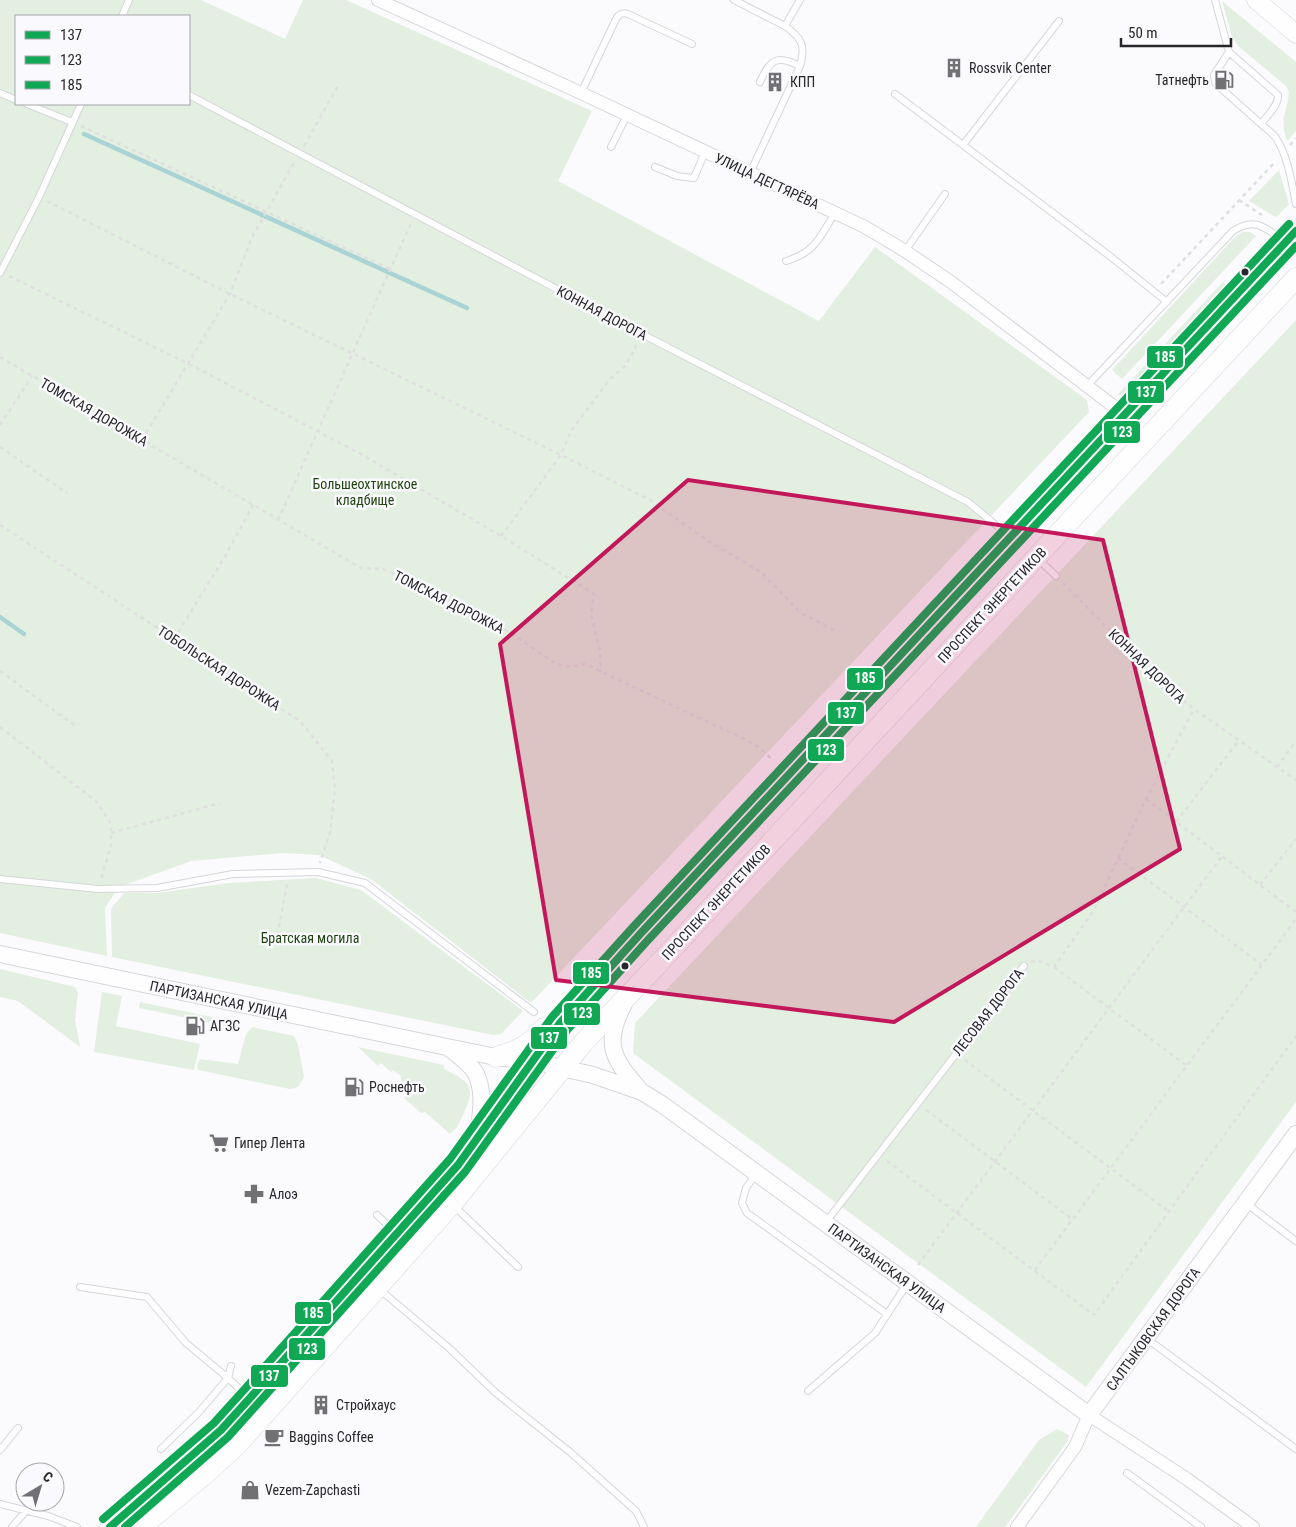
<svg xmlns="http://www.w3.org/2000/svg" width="1296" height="1527" viewBox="0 0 1296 1527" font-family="'Roboto Condensed',sans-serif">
<rect width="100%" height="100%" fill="#fbfbfd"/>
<!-- green -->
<path fill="#e3efe0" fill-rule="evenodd" d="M 0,0 L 201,0 L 285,39 L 303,0 L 346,0 L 592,111 L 558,181 L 819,321 L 875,247 L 1087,400 L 1089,412 L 531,1003 L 371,879 L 319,855 L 283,853 L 191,861 L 119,887 L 105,908 L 107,956 L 0,933 ZM 16,16 L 189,16 L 189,104 L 16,104 Z
M 1222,1 L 1296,62 L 1296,131 L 1287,141 C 1279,115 1287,115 1289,92 L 1286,86 L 1238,46 L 1232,37 Z
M 1279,170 L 1289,204 L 1276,217 L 1249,201 Z
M 1243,232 L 1250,232 L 1256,236 L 1122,379 L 1112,370 L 1236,236 Z
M 1223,282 L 1227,286 L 1124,395 L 1117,395 Z
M 1296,320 L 1296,1102 L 1086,1387 L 633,1053 L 635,1023 Z
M 316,878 L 361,890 L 523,1011 L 501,1034 L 493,1035 L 112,957 L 111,909 L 124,893 L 156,893 L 229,883 Z
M 0,969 L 75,987 L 78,993 L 75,1020 L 80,1047 L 18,1001 L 0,997 Z
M 102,992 L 122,996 L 116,1026 L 200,1044 L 194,1070 L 94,1052 Z
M 140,1002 L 236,1022 L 235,1028 L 139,1008 Z
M 252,1027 L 294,1036 L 298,1045 L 304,1077 L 298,1087 L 290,1089 L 198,1070 L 197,1065 L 200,1059 L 238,1064 L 246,1034 Z
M 358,1047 L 444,1065 L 444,1069 C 470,1082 477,1086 463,1115 C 459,1123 457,1129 450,1134 L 425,1112 L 421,1113 L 404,1098 L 407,1095 L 408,1085 L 401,1080 L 401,1076 L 393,1070 L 391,1072 L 381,1063 L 378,1066 Z
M 1057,1429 L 1069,1435 L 1067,1442 L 1005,1527 L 976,1527 L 1039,1440 Z"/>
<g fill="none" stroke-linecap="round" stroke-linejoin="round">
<!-- stream -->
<path stroke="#a9d3d4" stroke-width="4.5" d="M 84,134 L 467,308
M 0,617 L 24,634"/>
<defs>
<path id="service" d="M 734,0 L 785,26 C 802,38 806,46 800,66
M 1215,0 L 1229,52 L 1278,95 C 1279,105 1267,116 1261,124 C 1266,129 1273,133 1276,138 C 1288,156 1292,184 1296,204
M 122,16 L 129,0
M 1059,21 L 963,145 L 1111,257 L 1167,302
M 785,26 L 800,0
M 1229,52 L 1214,75 L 1215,83 L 1261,124
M 0,93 L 16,100
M 581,93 L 616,19 C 619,14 622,12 628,14 L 692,44
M 895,94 L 963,145
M 189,95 L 640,333 L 968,502 L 1008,535
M 27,104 L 72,122
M 611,147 L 627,115
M 655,167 L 677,176 L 694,178 L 705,152
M 750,173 L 800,66 C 776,54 770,60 760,82
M 905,251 L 945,194
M 786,261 C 816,252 819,238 835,213
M 0,273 L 39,197 L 81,104
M 1087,386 L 1233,231 C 1255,217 1264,227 1283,240
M 1037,558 L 1056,576
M 0,879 L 98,889 L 157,888 L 233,874 L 318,872 L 365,883 L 534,1012
M 756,1174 L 746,1188 L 742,1203 L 747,1213 L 887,1314
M 1247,1204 L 1296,1241
M 453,1205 L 518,1267
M 377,1215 L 394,1231
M 826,1222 L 1024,966
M 80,1287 L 147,1297 L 186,1343 L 228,1378 L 199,1412 L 161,1449
M 379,1289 L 449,1348 L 496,1393 L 570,1452 L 636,1511 L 644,1527
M 1146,1338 L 1296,1449
M 231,1366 L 228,1378 L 247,1396
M 808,1391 L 875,1333 L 907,1284
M 0,1450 L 18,1428
M 1127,1473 L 1201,1527
M 0,1504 L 48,1516 L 77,1527
M 12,1527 L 26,1511"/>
<path id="minor" d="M 378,0 L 581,93 L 865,227 L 905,251 L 951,282 L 1125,415
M 1017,1527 L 1075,1447 L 1089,1415 L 1187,1479 L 1253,1527"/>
<path id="tertiary" d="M 0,954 L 447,1047 L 496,1057 L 531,1061 L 593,1075 L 642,1092 L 663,1105 L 1089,1415 L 1296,1134
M 624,1004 C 603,1043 612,1059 641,1091
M 449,1048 C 458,1055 469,1063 475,1072 C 486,1092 480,1117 478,1138"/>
<path id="secondary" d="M 1256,0 L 1296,34"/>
<path id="primary" d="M 496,1057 C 520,1050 528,1046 544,1028
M 110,1527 L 221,1430 L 250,1398 L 458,1165 L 478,1138 L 560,1023 L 641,933 L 1296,231
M 141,1527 L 203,1476 L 237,1445 L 452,1204 L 583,1043 L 660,962 L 1296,278"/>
</defs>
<!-- service casing -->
<use href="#service" stroke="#d5d6d9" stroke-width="8"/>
<!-- minor casing -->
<use href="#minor" stroke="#d5d6d9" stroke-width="14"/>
<!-- tertiary casing -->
<use href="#tertiary" stroke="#d5d6d9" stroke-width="18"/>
<!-- secondary casing -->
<use href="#secondary" stroke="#d5d6d9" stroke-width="19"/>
<!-- primary casing -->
<use href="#primary" stroke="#d5d6d9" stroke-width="21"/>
<!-- path -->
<path stroke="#dfdfe0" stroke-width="2.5" stroke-dasharray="4 4" stroke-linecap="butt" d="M 81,126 L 390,269
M 1290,145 L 1296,138
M 304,146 L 338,86
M 1239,200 L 1262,215
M 47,201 L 230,294 L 561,455 L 650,500 L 708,541 L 761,572 L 801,613 L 838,632
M 9,276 L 189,364 L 359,453 L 501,536 L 594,594 L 591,614 L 600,652 L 601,672
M 1161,284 L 1275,162
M 0,357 L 361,568 L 384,569 L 506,630 L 555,663 L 570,667 L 585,664 L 744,739 L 757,746 L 773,760
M 0,425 L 32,376
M 142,440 L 230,294 L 252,237 L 295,161
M 0,447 L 67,493
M 278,520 L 411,223
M 0,525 L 300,721 L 332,761 L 335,790 L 330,832 L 320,863
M 501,536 L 561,455 L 571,431 L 610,379 L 625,366 L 634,351 L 637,342
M 1063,583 L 1162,683 L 1194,709 L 1296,780
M 174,639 L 226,555 L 253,505
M 0,671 L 74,725
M 0,727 L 97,802 L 111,824 L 111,845 L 101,880
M 1277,767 L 1296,741
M 1146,799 L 1296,912
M 1176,822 L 1239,740
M 111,833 L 220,803
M 1118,858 L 1261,964
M 1260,885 L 1296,839
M 276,943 L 287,884
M 1031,962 L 1037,960 L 1054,967 L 1094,910 L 1146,799 L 1194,709
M 1054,967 L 1187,1066
M 965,1060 L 1168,1211
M 926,1110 L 1072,1219
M 887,1161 L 1094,1315 L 1296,1036
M 918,1265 L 1222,856
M 1035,1270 L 1296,919"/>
<!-- service -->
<use href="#service" stroke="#fefeff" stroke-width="6"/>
<!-- minor -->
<use href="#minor" stroke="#fefeff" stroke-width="12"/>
<!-- tertiary -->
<use href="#tertiary" stroke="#fefeff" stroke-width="16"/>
<!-- secondary -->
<use href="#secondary" stroke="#fefeff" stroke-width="18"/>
<!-- primary -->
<use href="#primary" stroke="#fefeff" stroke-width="20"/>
<defs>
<path id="bus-1" d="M 110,1527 L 221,1430 L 250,1398 L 458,1165 L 560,1023 L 641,933 L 1296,231"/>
<path id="bus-2" d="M 125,1527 L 228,1437 L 465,1172 L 568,1029 L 648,940 L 1296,246"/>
<path id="bus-3" d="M 103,1519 L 214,1423 L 243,1391 L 450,1159 L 552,1017 L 634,926 L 1289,224"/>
</defs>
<!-- bus-1 casing -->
<use href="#bus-1" stroke="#fafafe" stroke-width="11"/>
<!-- bus-2 casing -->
<use href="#bus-2" stroke="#fafafe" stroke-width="11"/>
<!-- bus-3 casing -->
<use href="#bus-3" stroke="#fafafe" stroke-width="11"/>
<!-- bus-1 -->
<use href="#bus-1" stroke="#10a855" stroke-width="8"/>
<!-- bus-2 -->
<use href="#bus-2" stroke="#10a855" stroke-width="8"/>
<!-- bus-3 -->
<use href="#bus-3" stroke="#10a855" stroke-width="8"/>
</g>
<!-- marked area -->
<path fill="#c2185b" fill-opacity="0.2" stroke="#c2185b" stroke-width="4" stroke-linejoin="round" d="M 688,480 L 1103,540 L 1180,849 L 894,1022 L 556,980 L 500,644 Z"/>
<!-- icons -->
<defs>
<symbol id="building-bare" viewBox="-9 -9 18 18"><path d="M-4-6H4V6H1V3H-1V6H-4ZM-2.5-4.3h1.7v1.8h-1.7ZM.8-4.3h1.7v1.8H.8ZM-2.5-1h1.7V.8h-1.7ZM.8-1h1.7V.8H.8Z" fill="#717174" stroke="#fafafe" stroke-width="2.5" paint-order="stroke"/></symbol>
<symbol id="fuel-bare" viewBox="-9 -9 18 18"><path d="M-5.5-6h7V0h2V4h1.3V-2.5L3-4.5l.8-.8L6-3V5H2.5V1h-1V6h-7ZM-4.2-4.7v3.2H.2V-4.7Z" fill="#717174" stroke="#fafafe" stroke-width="2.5" paint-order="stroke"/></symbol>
<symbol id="supermarket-bare" viewBox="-9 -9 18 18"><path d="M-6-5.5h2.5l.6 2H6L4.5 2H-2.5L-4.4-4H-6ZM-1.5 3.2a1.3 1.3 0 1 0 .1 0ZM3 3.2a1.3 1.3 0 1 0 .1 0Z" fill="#717174" stroke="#fafafe" stroke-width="2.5" paint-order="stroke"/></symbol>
<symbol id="pharmacy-bare" viewBox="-9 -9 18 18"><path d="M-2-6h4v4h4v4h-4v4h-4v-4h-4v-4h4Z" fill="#717174" stroke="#fafafe" stroke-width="2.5" paint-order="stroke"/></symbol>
<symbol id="cafe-bare" viewBox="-9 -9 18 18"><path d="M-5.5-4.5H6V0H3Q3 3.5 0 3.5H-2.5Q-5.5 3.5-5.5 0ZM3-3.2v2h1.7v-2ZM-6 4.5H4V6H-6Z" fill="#717174" stroke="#fafafe" stroke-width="2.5" paint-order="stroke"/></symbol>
<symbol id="shop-bare" viewBox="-9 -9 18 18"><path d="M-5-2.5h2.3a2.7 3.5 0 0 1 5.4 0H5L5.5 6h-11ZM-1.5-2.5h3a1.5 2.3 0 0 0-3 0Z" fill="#717174" stroke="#fafafe" stroke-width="2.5" paint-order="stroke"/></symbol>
</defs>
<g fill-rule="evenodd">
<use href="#building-bare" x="940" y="54" width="28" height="28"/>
<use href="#fuel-bare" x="1210" y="66" width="28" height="28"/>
<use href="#building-bare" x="761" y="68" width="28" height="28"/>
<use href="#fuel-bare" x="181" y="1012" width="28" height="28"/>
<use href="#fuel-bare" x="340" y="1073" width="28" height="28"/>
<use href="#supermarket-bare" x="205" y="1129" width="28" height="28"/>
<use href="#pharmacy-bare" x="240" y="1180" width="28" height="28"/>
<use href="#building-bare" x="307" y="1391" width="28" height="28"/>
<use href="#cafe-bare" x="260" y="1423" width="28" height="28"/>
<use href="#shop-bare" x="236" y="1476" width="28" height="28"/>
</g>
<!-- markers -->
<g fill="#27272b" stroke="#fafafe" stroke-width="2">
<circle cx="1245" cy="272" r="4.5"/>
<circle cx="625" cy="966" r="4.5"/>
</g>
<g text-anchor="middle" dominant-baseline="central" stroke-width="5" stroke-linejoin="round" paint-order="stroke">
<!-- poi labels -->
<g font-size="14" fill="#27272b" stroke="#fafafe" text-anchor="start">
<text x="969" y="68">Rossvik Center</text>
<text x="1209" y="80" text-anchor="end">Татнефть</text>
<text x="790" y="82">КПП</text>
<text x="210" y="1026">АГЗС</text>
<text x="369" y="1087">Роснефть</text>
<text x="234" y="1143">Гипер Лента</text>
<text x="269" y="1194">Алоэ</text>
<text x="336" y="1405">Стройхаус</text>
<text x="289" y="1437">Baggins Coffee</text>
<text x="265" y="1490">Vezem-Zapchasti</text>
</g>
<!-- street labels -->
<g font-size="14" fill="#27272b" stroke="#fafafe">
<text transform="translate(767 181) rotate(25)">УЛИЦА ДЕГТЯРЁВА</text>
<text transform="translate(602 313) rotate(28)">КОННАЯ ДОРОГА</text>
<text transform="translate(94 412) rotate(30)">ТОМСКАЯ ДОРОЖКА</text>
<text transform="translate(449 602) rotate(27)">ТОМСКАЯ ДОРОЖКА</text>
<text transform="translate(992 605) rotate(-47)">ПРОСПЕКТ ЭНЕРГЕТИКОВ</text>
<text transform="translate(1147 666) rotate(44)">КОННАЯ ДОРОГА</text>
<text transform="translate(219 668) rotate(33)">ТОБОЛЬСКАЯ ДОРОЖКА</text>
<text transform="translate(716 902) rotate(-47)">ПРОСПЕКТ ЭНЕРГЕТИКОВ</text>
<text transform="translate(219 1000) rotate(12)">ПАРТИЗАНСКАЯ УЛИЦА</text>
<text transform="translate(988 1012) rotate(-52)">ЛЕСОВАЯ ДОРОГА</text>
<text transform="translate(887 1268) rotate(36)">ПАРТИЗАНСКАЯ УЛИЦА</text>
<text transform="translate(1153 1329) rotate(-54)">САЛТЫКОВСКАЯ ДОРОГА</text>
</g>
<!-- park labels -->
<g font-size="14" fill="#204510" stroke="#fafafe">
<text x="365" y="484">Большеохтинское<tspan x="365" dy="16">кладбище</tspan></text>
<text x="310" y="938">Братская могила</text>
</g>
</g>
<g stroke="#fafafe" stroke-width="2">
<rect x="1146" y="345" width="38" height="24" rx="5" fill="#10a855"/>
<rect x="1127" y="380" width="38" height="24" rx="5" fill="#10a855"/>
<rect x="1103" y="420" width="38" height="24" rx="5" fill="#10a855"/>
<rect x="846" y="667" width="38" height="24" rx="5" fill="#10a855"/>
<rect x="827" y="701" width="38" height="24" rx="5" fill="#10a855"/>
<rect x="807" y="738" width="38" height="24" rx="5" fill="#10a855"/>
<rect x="572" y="961" width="38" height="24" rx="5" fill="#10a855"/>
<rect x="563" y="1002" width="38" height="24" rx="5" fill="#10a855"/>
<rect x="530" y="1026" width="38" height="24" rx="5" fill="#10a855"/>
<rect x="294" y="1301" width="38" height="24" rx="5" fill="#10a855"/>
<rect x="288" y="1337" width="38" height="24" rx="5" fill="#10a855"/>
<rect x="250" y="1364" width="39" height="24" rx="5" fill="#10a855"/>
</g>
<g font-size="14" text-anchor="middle" font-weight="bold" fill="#fff">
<text x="1165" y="362">185</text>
<text x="1146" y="397">137</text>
<text x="1122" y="437">123</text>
<text x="865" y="683">185</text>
<text x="846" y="718">137</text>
<text x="826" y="755">123</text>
<text x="591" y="978">185</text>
<text x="582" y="1018">123</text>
<text x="549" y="1043">137</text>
<text x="313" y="1318">185</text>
<text x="307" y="1354">123</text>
<text x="269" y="1381">137</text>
</g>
<!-- legend -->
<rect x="15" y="15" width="175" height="90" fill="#fafafe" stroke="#a6a6aa"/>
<rect x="25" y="31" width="25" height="8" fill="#10a855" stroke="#a6a6aa"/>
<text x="60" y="40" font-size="15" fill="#27272b">137</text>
<rect x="25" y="56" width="25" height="8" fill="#10a855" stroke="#a6a6aa"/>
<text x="60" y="65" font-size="15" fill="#27272b">123</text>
<rect x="25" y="81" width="25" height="8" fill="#10a855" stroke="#a6a6aa"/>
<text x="60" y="90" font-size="15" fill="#27272b">185</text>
<!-- north arrow -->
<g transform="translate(40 1487) rotate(38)"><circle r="24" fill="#fafafe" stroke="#a6a6aa"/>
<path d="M0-4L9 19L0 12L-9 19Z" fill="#717174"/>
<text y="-8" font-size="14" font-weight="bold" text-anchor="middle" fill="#27272b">С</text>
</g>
<!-- scale -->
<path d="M1121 38v8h110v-8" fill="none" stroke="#27272b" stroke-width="2.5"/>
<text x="1128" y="38" font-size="15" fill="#27272b" stroke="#fafafe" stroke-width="4" paint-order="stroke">50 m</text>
</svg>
